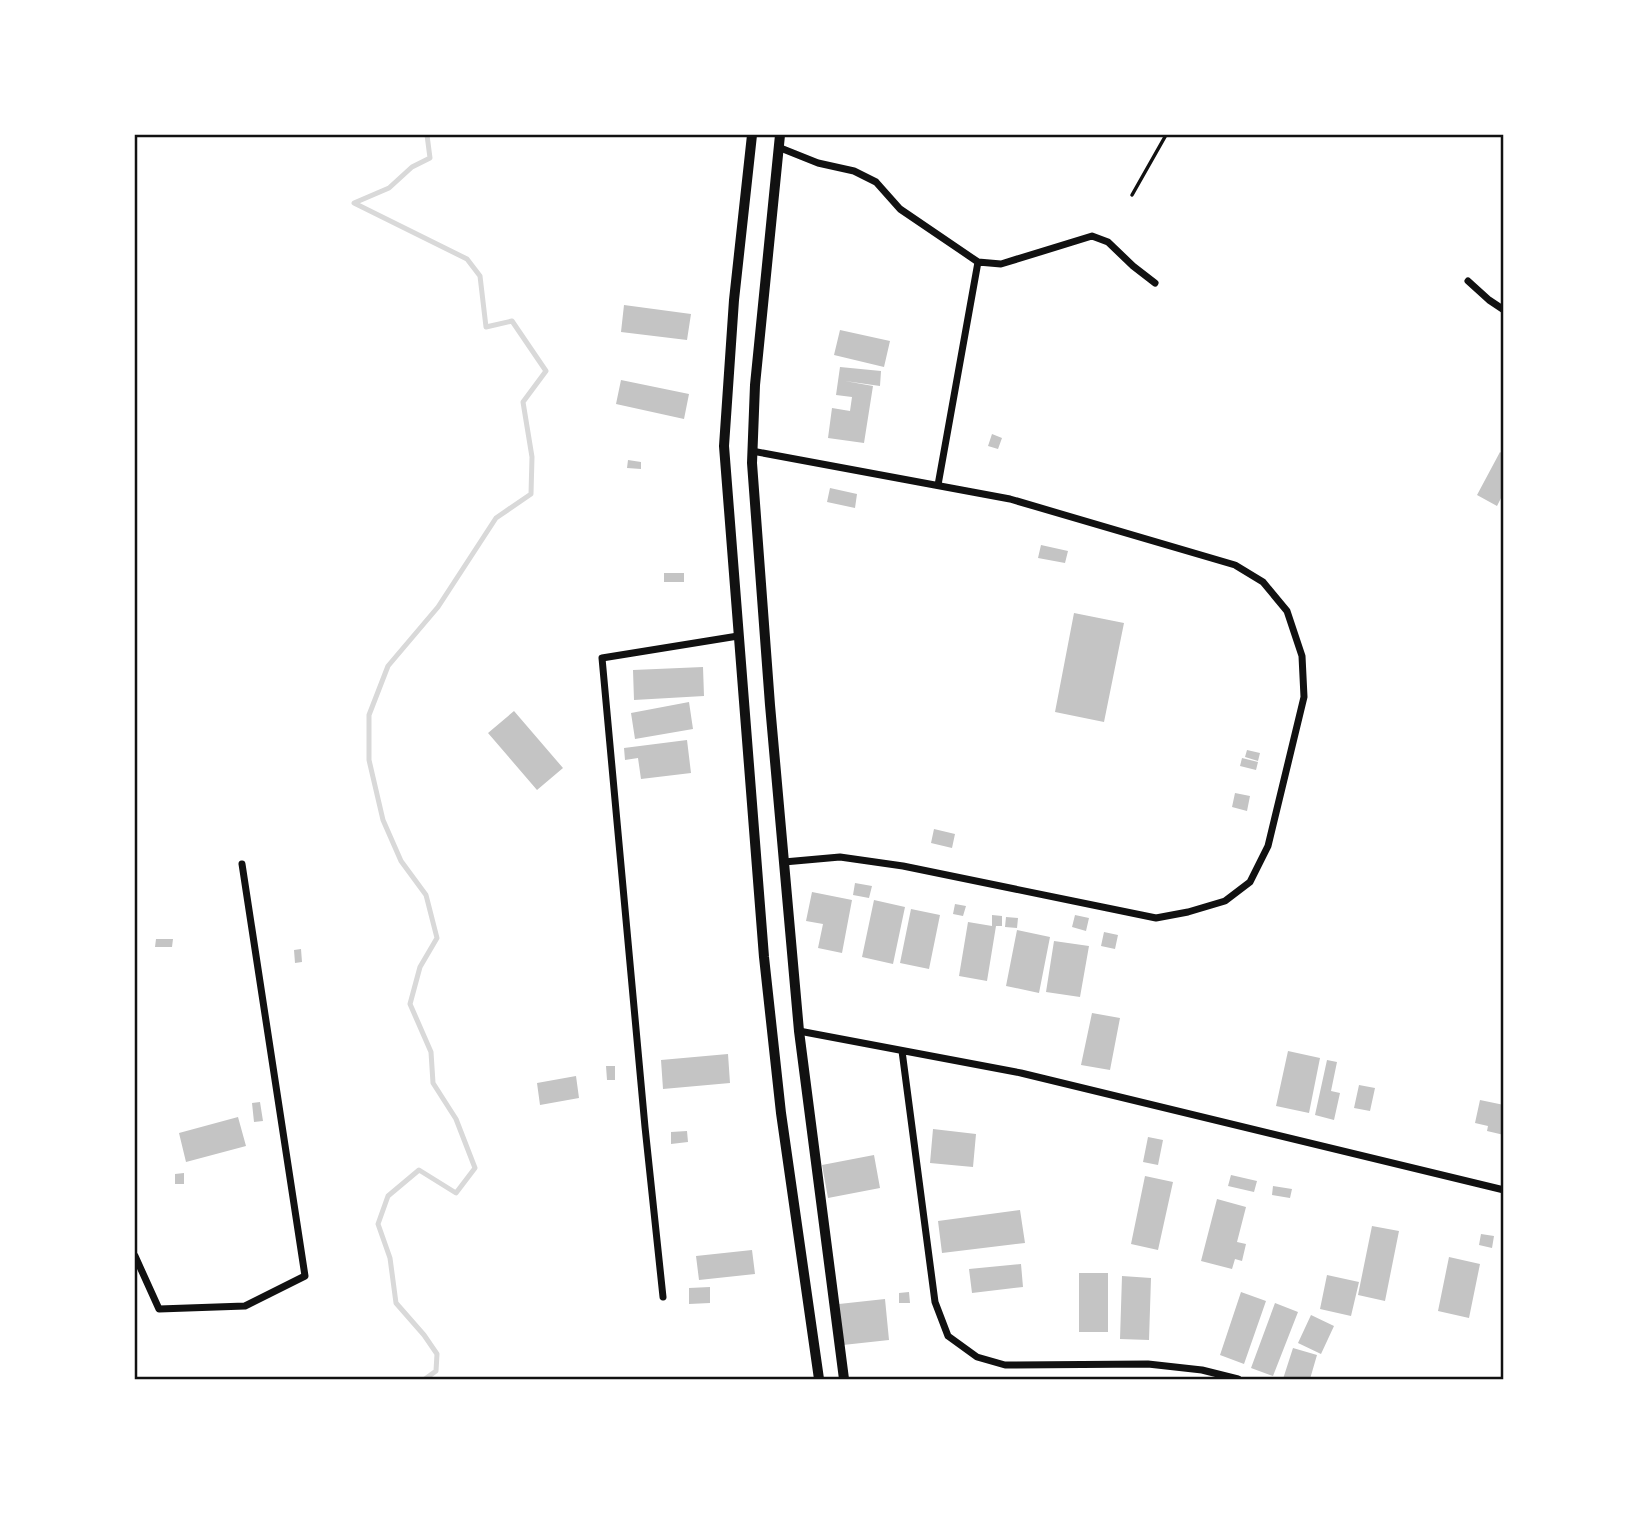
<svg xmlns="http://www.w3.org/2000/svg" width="1639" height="1514" viewBox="0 0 1639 1514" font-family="'Fira Sans Condensed',sans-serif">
<rect width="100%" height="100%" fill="#fff"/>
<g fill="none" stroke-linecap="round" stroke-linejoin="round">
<!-- stream -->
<path stroke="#d9d9d9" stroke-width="5" d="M 425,1379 L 436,1371 L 437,1354 L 424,1335 L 396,1303 L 390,1258 L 378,1224 L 388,1196 L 419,1170 L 456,1193 L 475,1168 L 456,1119 L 433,1083 L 431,1052 L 410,1004 L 420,967 L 437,938 L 426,895 L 401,861 L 383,820 L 369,760 L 369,715 L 388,666 L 438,607 L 496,518 L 531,494 L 532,457 L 523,402 L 546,371 L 512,321 L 486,327 L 480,276 L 467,259 L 354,203 L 389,188 L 412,167 L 430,158 L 427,135"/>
</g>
<!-- building -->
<path fill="#c4c4c4" d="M 624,305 L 691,314 L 687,340 L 621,332 Z
M 840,330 L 890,341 L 884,367 L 834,355 Z
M 840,367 L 881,371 L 880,386 L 845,381 L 873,386 L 864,443 L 828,438 L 832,408 L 850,411 L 852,397 L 836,395 Z
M 621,380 L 689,394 L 684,419 L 616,404 Z
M 992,434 L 1002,438 L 998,449 L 988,446 Z
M 1500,452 L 1504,455 L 1504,492 L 1497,506 L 1477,495 Z
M 628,460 L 641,462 L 641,469 L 627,468 Z
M 830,488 L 857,494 L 855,508 L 827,502 Z
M 1041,545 L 1068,551 L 1065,563 L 1038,558 Z
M 664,573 L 684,573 L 684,582 L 664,582 Z
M 1074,613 L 1124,623 L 1104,722 L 1055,712 Z
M 703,667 L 704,696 L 634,700 L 633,670 Z
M 689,702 L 693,729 L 635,739 L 631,713 Z
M 514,711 L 563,768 L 537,790 L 488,733 Z
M 687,740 L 691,773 L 641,779 L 638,758 L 625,760 L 624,748 Z
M 1247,750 L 1260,753 L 1258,761 L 1245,757 Z
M 1242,758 L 1258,762 L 1256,770 L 1240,766 Z
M 1235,793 L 1250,796 L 1247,811 L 1232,807 Z
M 934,829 L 955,834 L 952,848 L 931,843 Z
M 855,883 L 872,886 L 869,898 L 853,895 Z
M 812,892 L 852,900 L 842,953 L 818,948 L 823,924 L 806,921 Z
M 874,900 L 905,907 L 893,964 L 862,957 Z
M 955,904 L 966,906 L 963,916 L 953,914 Z
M 911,909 L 940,915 L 929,969 L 900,963 Z
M 992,915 L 1002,916 L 1002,926 L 996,926 L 987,981 L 959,976 L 968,922 L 992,926 Z
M 1075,915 L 1089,918 L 1086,931 L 1072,927 Z
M 1006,917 L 1018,918 L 1017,928 L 1005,927 Z
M 1017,930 L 1050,937 L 1039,993 L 1006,986 Z
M 1104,932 L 1118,935 L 1115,949 L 1101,946 Z
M 156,939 L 173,939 L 172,947 L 155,947 Z
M 1054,941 L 1089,946 L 1080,997 L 1046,992 Z
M 301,949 L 302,962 L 295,963 L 294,950 Z
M 1092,1013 L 1120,1018 L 1110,1070 L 1081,1065 Z
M 1288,1051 L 1320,1058 L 1309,1113 L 1276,1106 Z
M 728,1054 L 730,1083 L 663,1089 L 661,1060 Z
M 1327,1060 L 1337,1062 L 1331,1091 L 1340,1093 L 1334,1120 L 1315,1115 Z
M 606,1066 L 615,1066 L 615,1080 L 607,1080 Z
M 576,1076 L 579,1098 L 540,1105 L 537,1083 Z
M 1359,1085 L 1375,1088 L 1370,1111 L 1354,1108 Z
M 1480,1100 L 1504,1105 L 1504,1135 L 1487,1131 L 1488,1126 L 1475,1123 Z
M 260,1102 L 263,1121 L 254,1122 L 252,1103 Z
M 238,1117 L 246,1146 L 186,1162 L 179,1133 Z
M 933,1129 L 976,1134 L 973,1167 L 930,1163 Z
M 687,1131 L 688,1142 L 671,1144 L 671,1132 Z
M 1148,1137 L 1163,1140 L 1158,1165 L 1143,1162 Z
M 874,1155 L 880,1188 L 828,1198 L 822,1165 Z
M 184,1173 L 184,1184 L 175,1184 L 175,1174 Z
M 1231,1175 L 1257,1181 L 1254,1192 L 1228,1186 Z
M 1145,1176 L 1173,1182 L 1158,1250 L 1131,1244 Z
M 1273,1186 L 1292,1189 L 1290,1198 L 1272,1195 Z
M 1217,1199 L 1246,1207 L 1237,1242 L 1246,1244 L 1242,1261 L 1235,1259 L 1232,1269 L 1201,1261 Z
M 1020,1210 L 1025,1243 L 942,1253 L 938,1221 Z
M 1372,1226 L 1399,1231 L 1385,1301 L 1358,1295 Z
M 1481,1234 L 1494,1236 L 1492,1248 L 1479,1245 Z
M 752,1250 L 755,1274 L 699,1280 L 696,1256 Z
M 1449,1257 L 1480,1264 L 1469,1318 L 1438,1311 Z
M 1021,1264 L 1023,1287 L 972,1293 L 969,1269 Z
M 1079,1273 L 1108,1273 L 1108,1332 L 1079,1332 Z
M 1327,1275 L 1359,1282 L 1351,1316 L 1320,1309 Z
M 1122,1276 L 1151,1278 L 1149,1340 L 1120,1339 Z
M 710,1287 L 710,1303 L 689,1304 L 689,1288 Z
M 909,1292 L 910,1303 L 899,1303 L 899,1293 Z
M 1241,1292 L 1266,1301 L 1244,1364 L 1220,1355 Z
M 885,1299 L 889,1340 L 843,1345 L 839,1304 Z
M 1275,1303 L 1298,1312 L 1273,1376 L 1251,1368 Z
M 1311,1315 L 1334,1326 L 1321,1354 L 1298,1343 Z
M 1293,1348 L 1317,1355 L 1310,1379 L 1283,1379 Z"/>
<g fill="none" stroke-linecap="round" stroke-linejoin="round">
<!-- service -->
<path stroke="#111" stroke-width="3.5" d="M 1132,195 L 1166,135"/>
<!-- minor -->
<path stroke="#111" stroke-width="7" d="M 778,147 L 818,163 L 854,171 L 876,182 L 900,209 L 978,262 L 1001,264 L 1092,236 L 1108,242 L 1133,266 L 1155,283
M 1468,281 L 1489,300 L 1504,310
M 752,451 L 1010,499 L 1235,565 L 1263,582 L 1287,611 L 1302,656 L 1304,697 L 1268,846 L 1250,882 L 1225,901 L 1188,912 L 1156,918 L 903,866 L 840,857 L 784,862
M 938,485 L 978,262
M 799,1031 L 1021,1073 L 1504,1190
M 902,1051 L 935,1302 L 948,1336 L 977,1357 L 1005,1365 L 1148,1364 L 1202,1370 L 1238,1379
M 135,1256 L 159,1309 L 245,1306 L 305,1276 L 242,864
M 663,1297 L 645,1127 L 602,658 L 738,636"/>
<!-- tertiary -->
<path stroke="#111" stroke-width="10" d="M 752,135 L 734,300 L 724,446 L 764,957 L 781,1113 L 819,1379
M 780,135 L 755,385 L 752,463 L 770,705 L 799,1031 L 844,1379"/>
</g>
<!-- border -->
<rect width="1639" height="1514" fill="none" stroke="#ffffff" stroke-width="273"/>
<rect x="136" y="136" width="1366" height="1242" fill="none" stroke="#111" stroke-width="2.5"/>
</svg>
